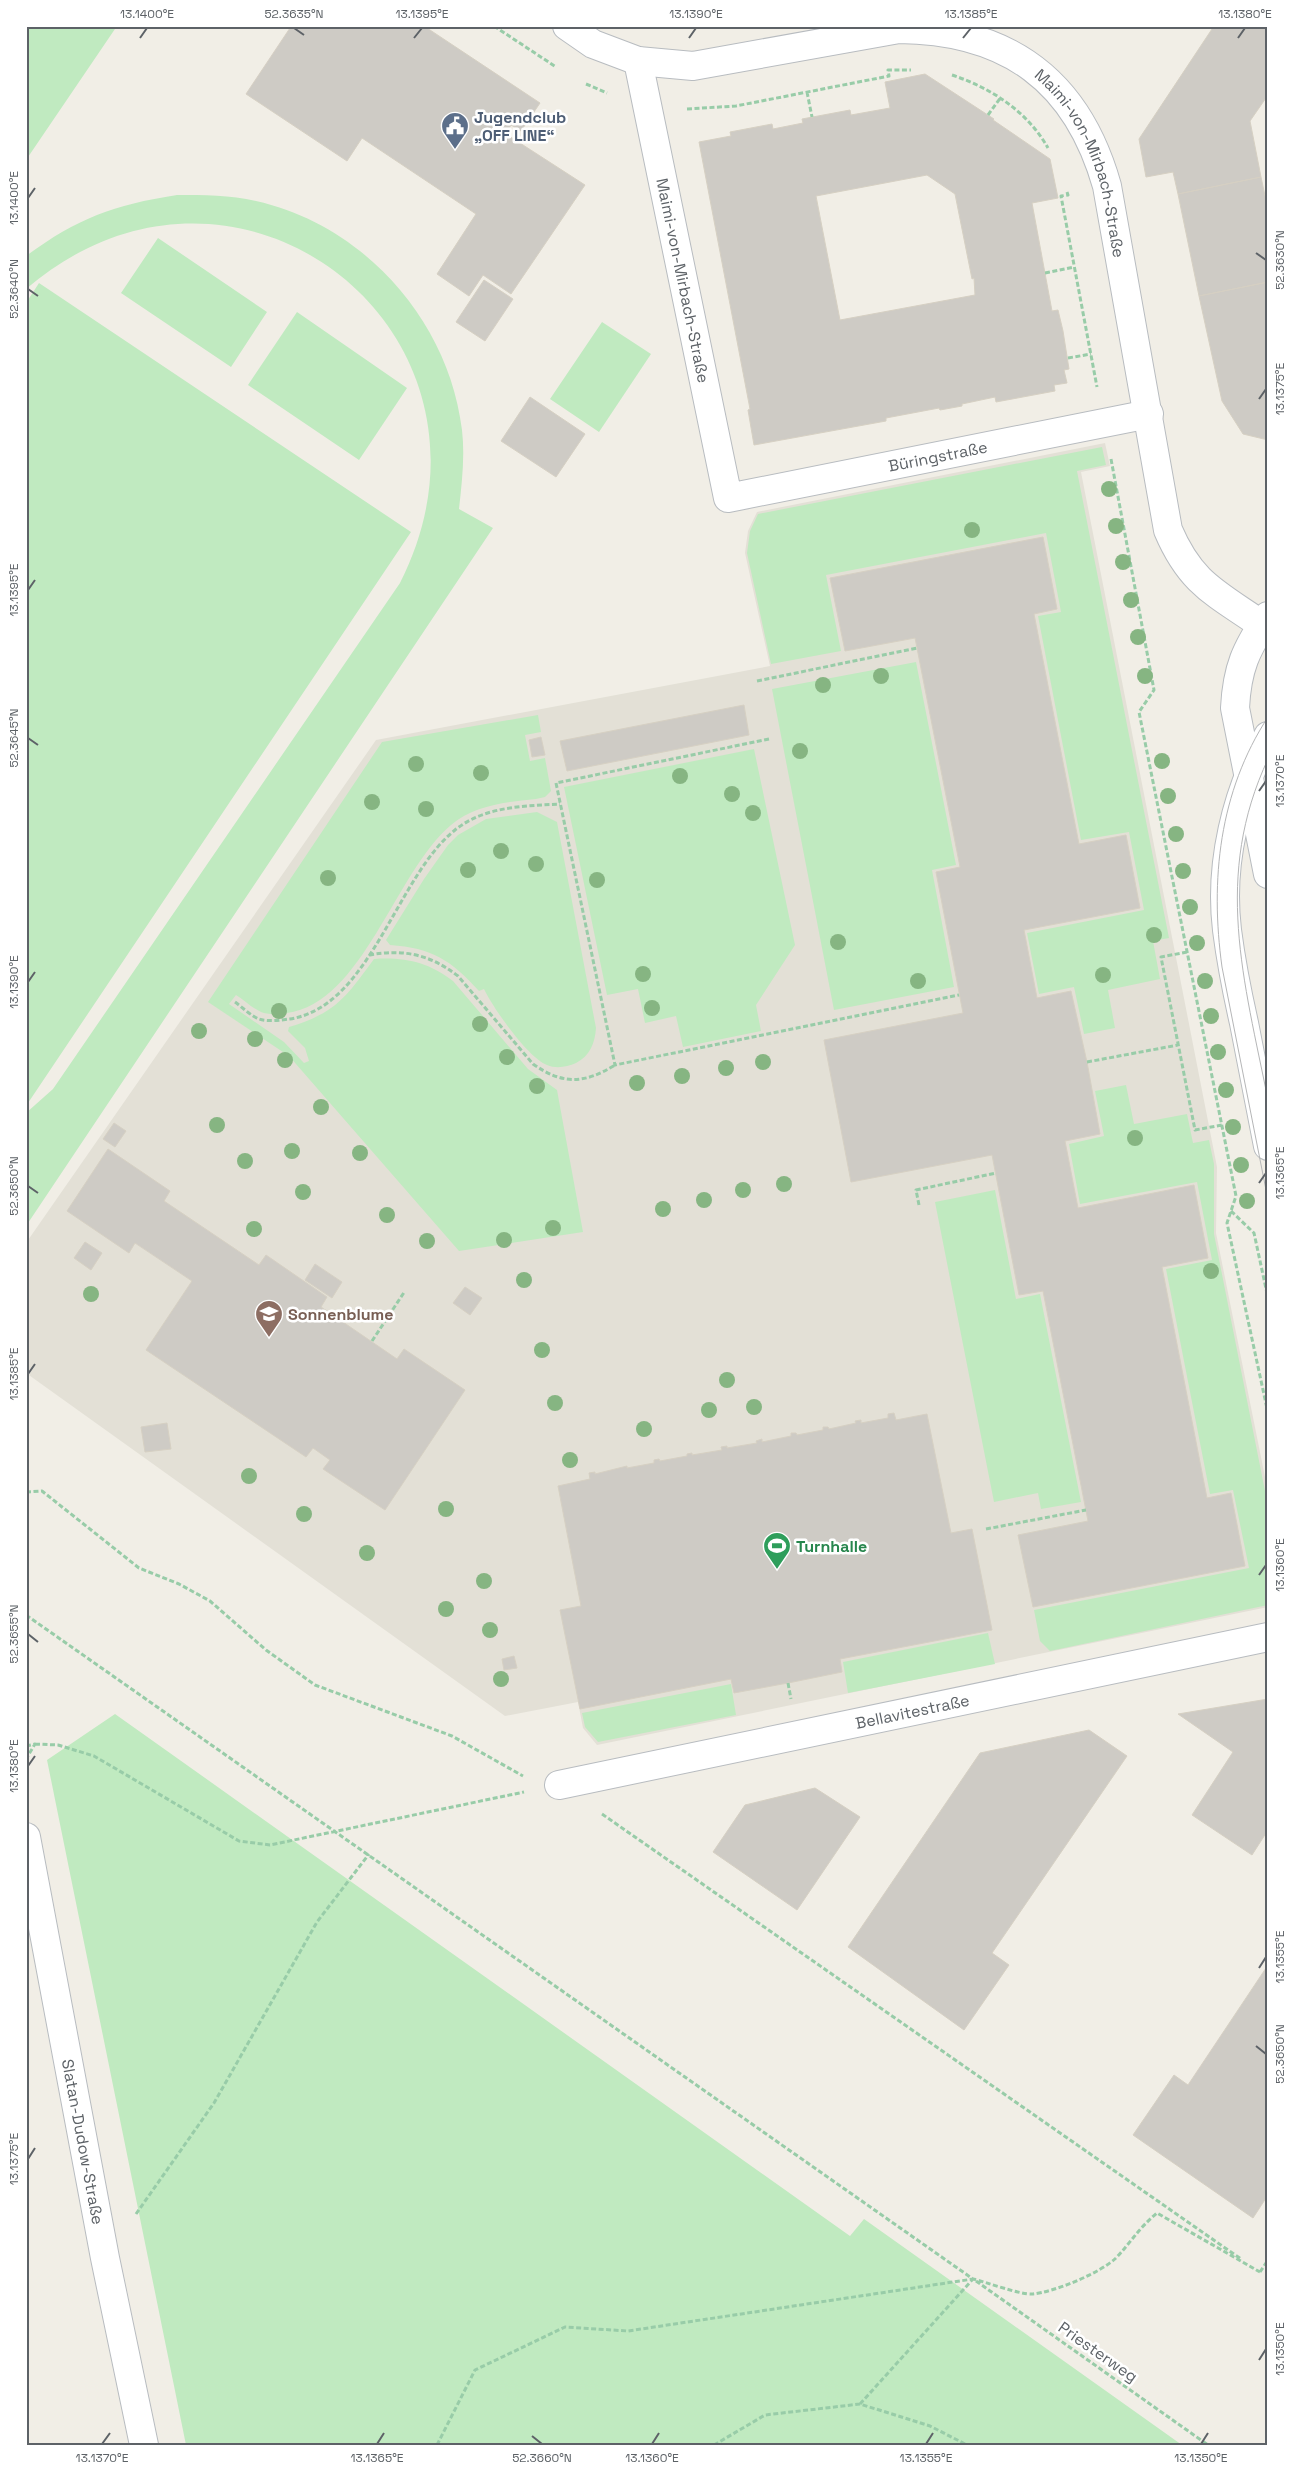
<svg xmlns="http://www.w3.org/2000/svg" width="1294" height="2471" viewBox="0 0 1294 2471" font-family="'Space Grotesk',sans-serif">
<rect width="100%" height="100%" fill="#f1eee6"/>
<!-- education -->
<path fill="#e3e0d6" d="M 1105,443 L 1110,466 L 1081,472 L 1217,1167 L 1216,1233 L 1268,1492 L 1268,1607 L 597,1745 L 583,1728 L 578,1702 L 505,1716 L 26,1373 L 26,1243 L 376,740 L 770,666 L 745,553 L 748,531 L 757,512 Z"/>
<!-- green -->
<path fill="#c0eac0" d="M 26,26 L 117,26 L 26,160 Z
M 177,195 C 204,195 230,195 256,201 C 364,225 449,321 462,430 C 465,456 462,482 459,509 L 493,528 L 26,1226 L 26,1113 L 53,1089 L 400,583 C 526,334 237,108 26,289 L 26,256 C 78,218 113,205 177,195 Z
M 158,238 L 267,312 L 231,367 L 121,293 Z
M 39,283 L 411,532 L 26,1106 L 26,303 Z
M 297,312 L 407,388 L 359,460 L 248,385 Z
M 602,322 L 651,354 L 599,432 L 550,399 Z
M 1102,447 L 1106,465 L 1077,471 L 1169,938 L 1153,941 L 1160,979 L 1108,990 L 1115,1028 L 1084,1034 L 1074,987 L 1039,994 L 1027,933 L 1144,910 L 1129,832 L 1081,840 L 1038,616 L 1061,612 L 1046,533 L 826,575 L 841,651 L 771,664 L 747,553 L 750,531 L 758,514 Z
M 916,662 L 956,865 L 932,870 L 954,987 L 834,1010 L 772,689 Z
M 538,715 L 541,732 L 525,735 L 530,761 L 545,758 L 551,791 L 545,797 L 536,799 C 506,802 475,805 451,825 C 395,872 363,1003 287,1013 C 279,1014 268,1015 261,1012 C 252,1008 244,1000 236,995 L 229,1004 L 284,1042 L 304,1063 L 309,1061 L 305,1048 L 288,1031 L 289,1027 C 336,1013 346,997 374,959 C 405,957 428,962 453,981 L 528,1069 L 557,1090 L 583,1232 L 459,1251 L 289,1056 L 208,1002 L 382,742 Z
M 754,749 L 795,945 L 756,1005 L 761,1031 L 683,1047 L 676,1016 L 645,1023 L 638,989 L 607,995 L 564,787 Z
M 537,812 L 557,822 L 596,1028 C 595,1043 590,1056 576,1063 C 567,1067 556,1069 547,1065 C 528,1058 493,1008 484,989 L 479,991 C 451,960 432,948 390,945 L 386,940 L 424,879 L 448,845 L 458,835 L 486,819 Z
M 1126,1085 L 1134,1124 L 1187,1114 L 1193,1143 L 1209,1140 L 1214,1164 L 1214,1234 L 1268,1506 L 1268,1605 L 1050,1651 L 1040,1641 L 1034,1610 L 1249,1568 L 1233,1490 L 1210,1494 L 1166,1269 L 1212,1260 L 1197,1182 L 1080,1204 L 1069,1144 L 1104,1136 L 1095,1091 Z
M 995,1190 L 1016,1299 L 1040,1294 L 1081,1502 L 1041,1509 L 1038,1493 L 994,1502 L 935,1202 Z
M 988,1633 L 995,1664 L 848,1693 L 843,1662 Z
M 731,1684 L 736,1715 L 598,1742 L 585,1727 L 582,1713 Z
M 115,1714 L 850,2236 L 864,2219 L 1182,2445 L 186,2445 L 47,1760 Z"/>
<!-- building -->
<path fill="#cecbc5" stroke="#d6d0c3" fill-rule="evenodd" d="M 288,26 L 424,26 L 540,103 L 521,131 L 511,125 L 506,134 L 585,185 L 511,294 L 483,275 L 469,296 L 437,274 L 476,214 L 362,138 L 347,161 L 246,94 L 290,28 Z
M 1214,26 L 1268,26 L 1268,95 L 1250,121 L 1261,177 L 1178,194 L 1173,172 L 1146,177 L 1139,139 Z
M 925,74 L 994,119 L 993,120 L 1050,159 L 1058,198 L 1032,203 L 1052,311 L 1058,310 L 1063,331 L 1069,369 L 1064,370 L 1067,383 L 1054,385 L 1055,391 L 996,402 L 995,397 L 962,404 L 962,406 L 940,410 L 939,408 L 886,418 L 886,421 L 754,445 L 748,410 L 750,409 L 699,142 L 731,136 L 730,132 L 772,124 L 773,129 L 803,123 L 802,119 L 850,110 L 851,115 L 890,108 L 885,82 ZM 927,175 L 955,194 L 972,279 L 974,278 L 975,295 L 840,320 L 816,196 Z
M 1261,177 L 1268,210 L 1268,282 L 1199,296 L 1178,194 Z
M 484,280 L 513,299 L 485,341 L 456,322 Z
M 1268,282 L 1268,440 L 1243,434 L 1222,401 L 1199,296 Z
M 530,397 L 585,434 L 556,477 L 501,441 Z
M 1043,537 L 1057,609 L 1034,614 L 1079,844 L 1126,835 L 1140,908 L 1024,930 L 1037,998 L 1071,991 L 1087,1062 L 1100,1134 L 1065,1141 L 1078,1208 L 1194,1185 L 1208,1258 L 1162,1267 L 1207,1498 L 1231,1493 L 1245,1566 L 1033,1607 L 1018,1535 L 1088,1521 L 1043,1291 L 1019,1295 L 992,1155 L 851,1182 L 824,1040 L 963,1013 L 936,872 L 960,867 L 915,638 L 845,651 L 830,578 Z
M 744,705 L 749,735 L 567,771 L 560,741 Z
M 541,737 L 545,755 L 532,757 L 529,740 Z
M 114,1123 L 126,1131 L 115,1147 L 103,1139 Z
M 108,1149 L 170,1191 L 164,1201 L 259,1265 L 266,1255 L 327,1297 L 321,1307 L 397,1359 L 404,1349 L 465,1390 L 385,1510 L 323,1469 L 330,1460 L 313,1448 L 306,1457 L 146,1350 L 192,1281 L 135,1243 L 129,1253 L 67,1211 Z
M 85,1242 L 102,1253 L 91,1270 L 74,1258 Z
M 315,1264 L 342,1282 L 332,1298 L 305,1280 Z
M 465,1287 L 482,1298 L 470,1315 L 453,1303 Z
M 894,1413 L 896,1420 L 927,1414 L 951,1533 L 972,1529 L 992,1630 L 840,1659 L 842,1672 L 788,1683 L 734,1693 L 731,1679 L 580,1709 L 560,1610 L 581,1606 L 558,1486 L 590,1479 L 589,1473 L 595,1472 L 595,1474 L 627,1466 L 627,1468 L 654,1463 L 654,1460 L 659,1459 L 660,1461 L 687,1456 L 687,1454 L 692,1453 L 692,1455 L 722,1450 L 721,1447 L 727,1446 L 727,1448 L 757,1443 L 756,1441 L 762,1439 L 762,1442 L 791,1436 L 791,1433 L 796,1433 L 797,1435 L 823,1430 L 823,1427 L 828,1427 L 829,1429 L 856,1423 L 855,1421 L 861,1420 L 861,1423 L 888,1418 L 888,1414 Z
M 167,1423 L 171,1449 L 145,1452 L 141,1427 Z
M 514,1656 L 517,1668 L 504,1670 L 502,1659 Z
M 1268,1699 L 1268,1830 L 1252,1855 L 1192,1815 L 1233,1752 L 1178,1714 Z
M 1089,1730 L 1127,1756 L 992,1953 L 1009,1965 L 964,2030 L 848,1947 L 980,1753 Z
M 815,1788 L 860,1817 L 797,1910 L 713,1852 L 745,1805 Z
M 1268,1965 L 1268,2195 L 1253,2218 L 1133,2135 L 1174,2075 L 1188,2085 Z"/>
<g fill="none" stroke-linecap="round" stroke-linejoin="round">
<defs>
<g id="minor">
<path id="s1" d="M 567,26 L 593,44 L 638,61 L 693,66 L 899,29 C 1008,30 1077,80 1107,186 L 1168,530 C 1191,584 1216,593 1262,625"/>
<path id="s2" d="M 638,61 L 728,498 L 1149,414"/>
<path d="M 1268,616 C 1246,649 1237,668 1235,708 L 1268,874"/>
<path d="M 1268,736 C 1236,793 1219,864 1227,930 C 1231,961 1237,992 1244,1023 C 1252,1064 1260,1105 1268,1146"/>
<path id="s3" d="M 559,1785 L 1268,1637"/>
<path id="s4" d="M 26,1837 L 105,2258 L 144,2445"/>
</g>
</defs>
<!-- minor casing -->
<use href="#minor" stroke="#b8bcc0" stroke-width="30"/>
<!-- path -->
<path stroke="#98cca8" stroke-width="3" stroke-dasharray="5 2.5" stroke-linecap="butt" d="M 494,26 L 556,67
M 952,75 C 991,88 1027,111 1048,148
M 586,84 L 607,93
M 807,92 L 812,117
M 687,109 L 736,106 L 889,76 L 888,70 L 911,70
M 988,115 L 1001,97
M 1067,192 L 1068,195 L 1061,196 L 1097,387
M 1045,273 L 1074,267
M 1068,358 L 1091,354
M 1111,459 L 1154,690 L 1139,712 L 1236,1196 L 1227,1223 L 1268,1413
M 757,681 L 917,648
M 769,739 L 556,783 L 615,1065 L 959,995
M 1187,952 L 1161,957 L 1195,1130 L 1222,1125
M 369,955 C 404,949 429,954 458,976 L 533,1064 C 563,1085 584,1084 615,1065
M 235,1002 C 242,1007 251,1016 259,1019 C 268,1022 281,1020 290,1019 C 371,1006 396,877 455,830 C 485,806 524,806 560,804
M 1087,1062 L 1178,1045
M 919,1205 L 916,1190 L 996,1173
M 1231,1211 L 1254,1233 L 1268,1298
M 372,1341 L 405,1291
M 26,1492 L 42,1491 L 139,1568 L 179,1584 L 210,1601 L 266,1650 L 315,1685 L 452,1736 L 523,1776
M 986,1529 L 1086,1510
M 26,1615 L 973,2279 C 986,2282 1021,2295 1032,2294 C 1055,2292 1100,2273 1116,2258 C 1131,2242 1139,2228 1157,2213 L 1260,2272
M 788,1683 L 791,1699
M 35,1744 L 58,1745 L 94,1756 L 239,1841 L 270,1845 L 524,1792
M 26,1746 L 35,1744 L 26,1759
M 602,1814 L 1241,2259
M 136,2214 L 214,2103 L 317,1922 L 369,1854
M 1260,2272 L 1268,2260
M 976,2281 L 1208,2445
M 860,2404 L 973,2279
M 437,2445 L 475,2370 L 565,2327 L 628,2331 L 973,2279
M 714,2445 L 765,2415 L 860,2404 L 930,2426 L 967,2445"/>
<!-- minor -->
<use href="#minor" stroke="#fff" stroke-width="28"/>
<!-- tram -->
<path stroke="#b5b6b7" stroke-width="1" d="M 1268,717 C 1219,792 1210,880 1222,967 L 1268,1200
M 1268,759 C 1213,876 1244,980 1268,1100"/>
</g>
<!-- trees -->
<g fill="#86b582">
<circle cx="1109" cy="489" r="8"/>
<circle cx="1116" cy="526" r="8"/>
<circle cx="972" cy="530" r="8"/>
<circle cx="1123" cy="562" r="8"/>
<circle cx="1131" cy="600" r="8"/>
<circle cx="1138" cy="637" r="8"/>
<circle cx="881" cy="676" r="8"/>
<circle cx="1145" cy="676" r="8"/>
<circle cx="823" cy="685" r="8"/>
<circle cx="800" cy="751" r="8"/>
<circle cx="1162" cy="761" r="8"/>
<circle cx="416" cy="764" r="8"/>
<circle cx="481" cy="773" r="8"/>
<circle cx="680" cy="776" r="8"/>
<circle cx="732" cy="794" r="8"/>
<circle cx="1168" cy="796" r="8"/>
<circle cx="372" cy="802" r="8"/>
<circle cx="426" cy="809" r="8"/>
<circle cx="753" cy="813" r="8"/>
<circle cx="1176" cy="834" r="8"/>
<circle cx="501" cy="851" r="8"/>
<circle cx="536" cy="864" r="8"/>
<circle cx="468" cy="870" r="8"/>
<circle cx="1183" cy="871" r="8"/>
<circle cx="328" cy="878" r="8"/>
<circle cx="597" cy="880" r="8"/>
<circle cx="1190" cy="907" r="8"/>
<circle cx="1154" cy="935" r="8"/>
<circle cx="838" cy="942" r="8"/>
<circle cx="1197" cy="943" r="8"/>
<circle cx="643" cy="974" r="8"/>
<circle cx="1103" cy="975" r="8"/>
<circle cx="918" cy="981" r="8"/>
<circle cx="1205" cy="981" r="8"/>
<circle cx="652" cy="1008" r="8"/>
<circle cx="279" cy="1011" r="8"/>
<circle cx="1211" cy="1016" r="8"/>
<circle cx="480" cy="1024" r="8"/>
<circle cx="199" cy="1031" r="8"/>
<circle cx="255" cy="1039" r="8"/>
<circle cx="1218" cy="1052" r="8"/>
<circle cx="507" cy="1057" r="8"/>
<circle cx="285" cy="1060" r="8"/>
<circle cx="763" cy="1062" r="8"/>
<circle cx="726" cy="1068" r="8"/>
<circle cx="682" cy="1076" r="8"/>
<circle cx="637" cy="1083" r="8"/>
<circle cx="537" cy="1086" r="8"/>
<circle cx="1226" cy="1090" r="8"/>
<circle cx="321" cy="1107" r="8"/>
<circle cx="217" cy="1125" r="8"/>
<circle cx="1233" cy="1127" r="8"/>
<circle cx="1135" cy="1138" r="8"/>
<circle cx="292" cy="1151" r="8"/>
<circle cx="360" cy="1153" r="8"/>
<circle cx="245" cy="1161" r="8"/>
<circle cx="1241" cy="1165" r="8"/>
<circle cx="784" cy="1184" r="8"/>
<circle cx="743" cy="1190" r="8"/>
<circle cx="303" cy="1192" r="8"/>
<circle cx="704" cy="1200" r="8"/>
<circle cx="1247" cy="1201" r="8"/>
<circle cx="663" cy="1209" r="8"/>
<circle cx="387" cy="1215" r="8"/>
<circle cx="553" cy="1228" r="8"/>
<circle cx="254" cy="1229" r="8"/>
<circle cx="504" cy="1240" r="8"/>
<circle cx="427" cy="1241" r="8"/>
<circle cx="1211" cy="1271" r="8"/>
<circle cx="524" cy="1280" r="8"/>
<circle cx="91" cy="1294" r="8"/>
<circle cx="542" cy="1350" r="8"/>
<circle cx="727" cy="1380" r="8"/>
<circle cx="555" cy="1403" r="8"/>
<circle cx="754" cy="1407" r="8"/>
<circle cx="709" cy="1410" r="8"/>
<circle cx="644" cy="1429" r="8"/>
<circle cx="570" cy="1460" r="8"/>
<circle cx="249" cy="1476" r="8"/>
<circle cx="446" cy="1509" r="8"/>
<circle cx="304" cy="1514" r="8"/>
<circle cx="367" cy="1553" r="8"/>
<circle cx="484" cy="1581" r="8"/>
<circle cx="446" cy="1609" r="8"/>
<circle cx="490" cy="1630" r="8"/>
<circle cx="501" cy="1679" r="8"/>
</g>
<!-- ticks -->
<path fill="none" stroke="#5d6267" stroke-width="2" d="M 294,28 L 304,35M 140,38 L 147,28M 414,38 L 422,28M 689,38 L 696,28M 963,38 L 971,28M 1238,38 L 1245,28M 28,198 L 35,188M 1256,253 L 1266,260M 28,289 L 38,296M 1259,399 L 1266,389M 28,590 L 35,580M 28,738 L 38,745M 1259,791 L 1266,781M 28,982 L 35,972M 1259,1183 L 1266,1173M 28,1186 L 38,1193M 28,1374 L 35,1364M 1259,1575 L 1266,1565M 28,1634 L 38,1642M 28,1766 L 35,1756M 1259,1968 L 1266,1957M 1256,2046 L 1266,2054M 28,2159 L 35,2148M 1259,2360 L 1266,2349M 532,2436 L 542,2444M 102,2444 L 110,2433M 377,2444 L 384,2433M 652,2444 L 659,2433M 926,2444 L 933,2433M 1201,2444 L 1208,2433"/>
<!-- icons -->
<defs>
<symbol id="civic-pin" viewBox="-11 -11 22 30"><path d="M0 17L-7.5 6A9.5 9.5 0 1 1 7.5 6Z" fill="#5c6f8a" stroke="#fff"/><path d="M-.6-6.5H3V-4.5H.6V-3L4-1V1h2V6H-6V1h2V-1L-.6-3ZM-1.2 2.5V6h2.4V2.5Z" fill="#fff"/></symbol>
<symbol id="school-pin" viewBox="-11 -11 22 30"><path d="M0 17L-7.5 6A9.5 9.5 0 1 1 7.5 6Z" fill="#8d6e63" stroke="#fff"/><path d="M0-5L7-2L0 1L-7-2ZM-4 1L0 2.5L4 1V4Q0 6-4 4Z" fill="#fff"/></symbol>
<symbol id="stadium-pin" viewBox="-11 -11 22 30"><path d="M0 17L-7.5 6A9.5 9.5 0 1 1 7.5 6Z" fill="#2e9e5b" stroke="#fff"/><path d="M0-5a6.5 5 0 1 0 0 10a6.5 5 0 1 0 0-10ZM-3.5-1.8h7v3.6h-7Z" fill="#fff"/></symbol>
</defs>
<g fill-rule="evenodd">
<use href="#civic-pin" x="439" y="110" width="32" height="43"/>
<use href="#school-pin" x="253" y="1298" width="32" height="43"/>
<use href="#stadium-pin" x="761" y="1530" width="32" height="43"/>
</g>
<g text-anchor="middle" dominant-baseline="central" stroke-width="5" stroke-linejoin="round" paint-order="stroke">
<!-- service labels -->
<g font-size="16" font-weight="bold" fill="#4e5e75" stroke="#fff" text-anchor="start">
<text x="474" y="117">Jugendclub<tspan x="474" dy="18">„OFF LINE“</tspan></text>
</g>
<!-- street labels -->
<g font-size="16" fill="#5d6267" stroke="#fff">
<text stroke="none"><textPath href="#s1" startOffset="596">Maimi-von-Mirbach-Straße</textPath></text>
<text stroke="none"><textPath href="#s2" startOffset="224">Maimi-von-Mirbach-Straße</textPath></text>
<text stroke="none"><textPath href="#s2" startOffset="660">Büringstraße</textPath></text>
<text stroke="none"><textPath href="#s3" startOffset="361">Bellavitestraße</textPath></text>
<text stroke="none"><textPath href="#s4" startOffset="310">Slatan-Dudow-Straße</textPath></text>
<text transform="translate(1098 2352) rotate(35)">Priesterweg</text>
</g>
<!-- education labels -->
<g font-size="16" font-weight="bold" fill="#785e54" stroke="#fff" text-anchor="start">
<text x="288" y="1314">Sonnenblume</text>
</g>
<!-- leisure labels -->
<g font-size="16" font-weight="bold" fill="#27864d" stroke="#fff" text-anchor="start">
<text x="796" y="1546">Turnhalle</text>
</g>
</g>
<!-- border -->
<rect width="1294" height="2471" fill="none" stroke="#ffffff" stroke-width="55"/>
<rect x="28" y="28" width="1238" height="2416" fill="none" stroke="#5d6267" stroke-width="2"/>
<g font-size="12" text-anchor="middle" fill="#5d6267">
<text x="147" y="18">13.1400°E</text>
<text x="294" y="18">52.3635°N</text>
<text x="422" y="18">13.1395°E</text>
<text x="696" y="18">13.1390°E</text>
<text x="971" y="18">13.1385°E</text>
<text x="1245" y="18">13.1380°E</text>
<text transform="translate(14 198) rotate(-90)" y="4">13.1400°E</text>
<text transform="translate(1280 260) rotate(-90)" y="4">52.3630°N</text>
<text transform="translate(14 289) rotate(-90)" y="4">52.3640°N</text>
<text transform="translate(1280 389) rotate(-90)" y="4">13.1375°E</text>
<text transform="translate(14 590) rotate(-90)" y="4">13.1395°E</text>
<text transform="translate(14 738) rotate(-90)" y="4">52.3645°N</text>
<text transform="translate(1280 781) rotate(-90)" y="4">13.1370°E</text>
<text transform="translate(14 982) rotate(-90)" y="4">13.1390°E</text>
<text transform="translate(1280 1173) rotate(-90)" y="4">13.1365°E</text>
<text transform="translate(14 1186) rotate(-90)" y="4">52.3650°N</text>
<text transform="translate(14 1374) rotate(-90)" y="4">13.1385°E</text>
<text transform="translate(1280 1565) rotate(-90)" y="4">13.1360°E</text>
<text transform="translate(14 1634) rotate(-90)" y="4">52.3655°N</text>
<text transform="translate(14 1766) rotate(-90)" y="4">13.1380°E</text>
<text transform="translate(1280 1957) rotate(-90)" y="4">13.1355°E</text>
<text transform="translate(1280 2054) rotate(-90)" y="4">52.3650°N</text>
<text transform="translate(14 2159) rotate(-90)" y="4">13.1375°E</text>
<text transform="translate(1280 2349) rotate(-90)" y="4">13.1350°E</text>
<text x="102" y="2462">13.1370°E</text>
<text x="377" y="2462">13.1365°E</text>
<text x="542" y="2462">52.3660°N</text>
<text x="652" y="2462">13.1360°E</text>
<text x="926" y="2462">13.1355°E</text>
<text x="1201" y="2462">13.1350°E</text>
</g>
</svg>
